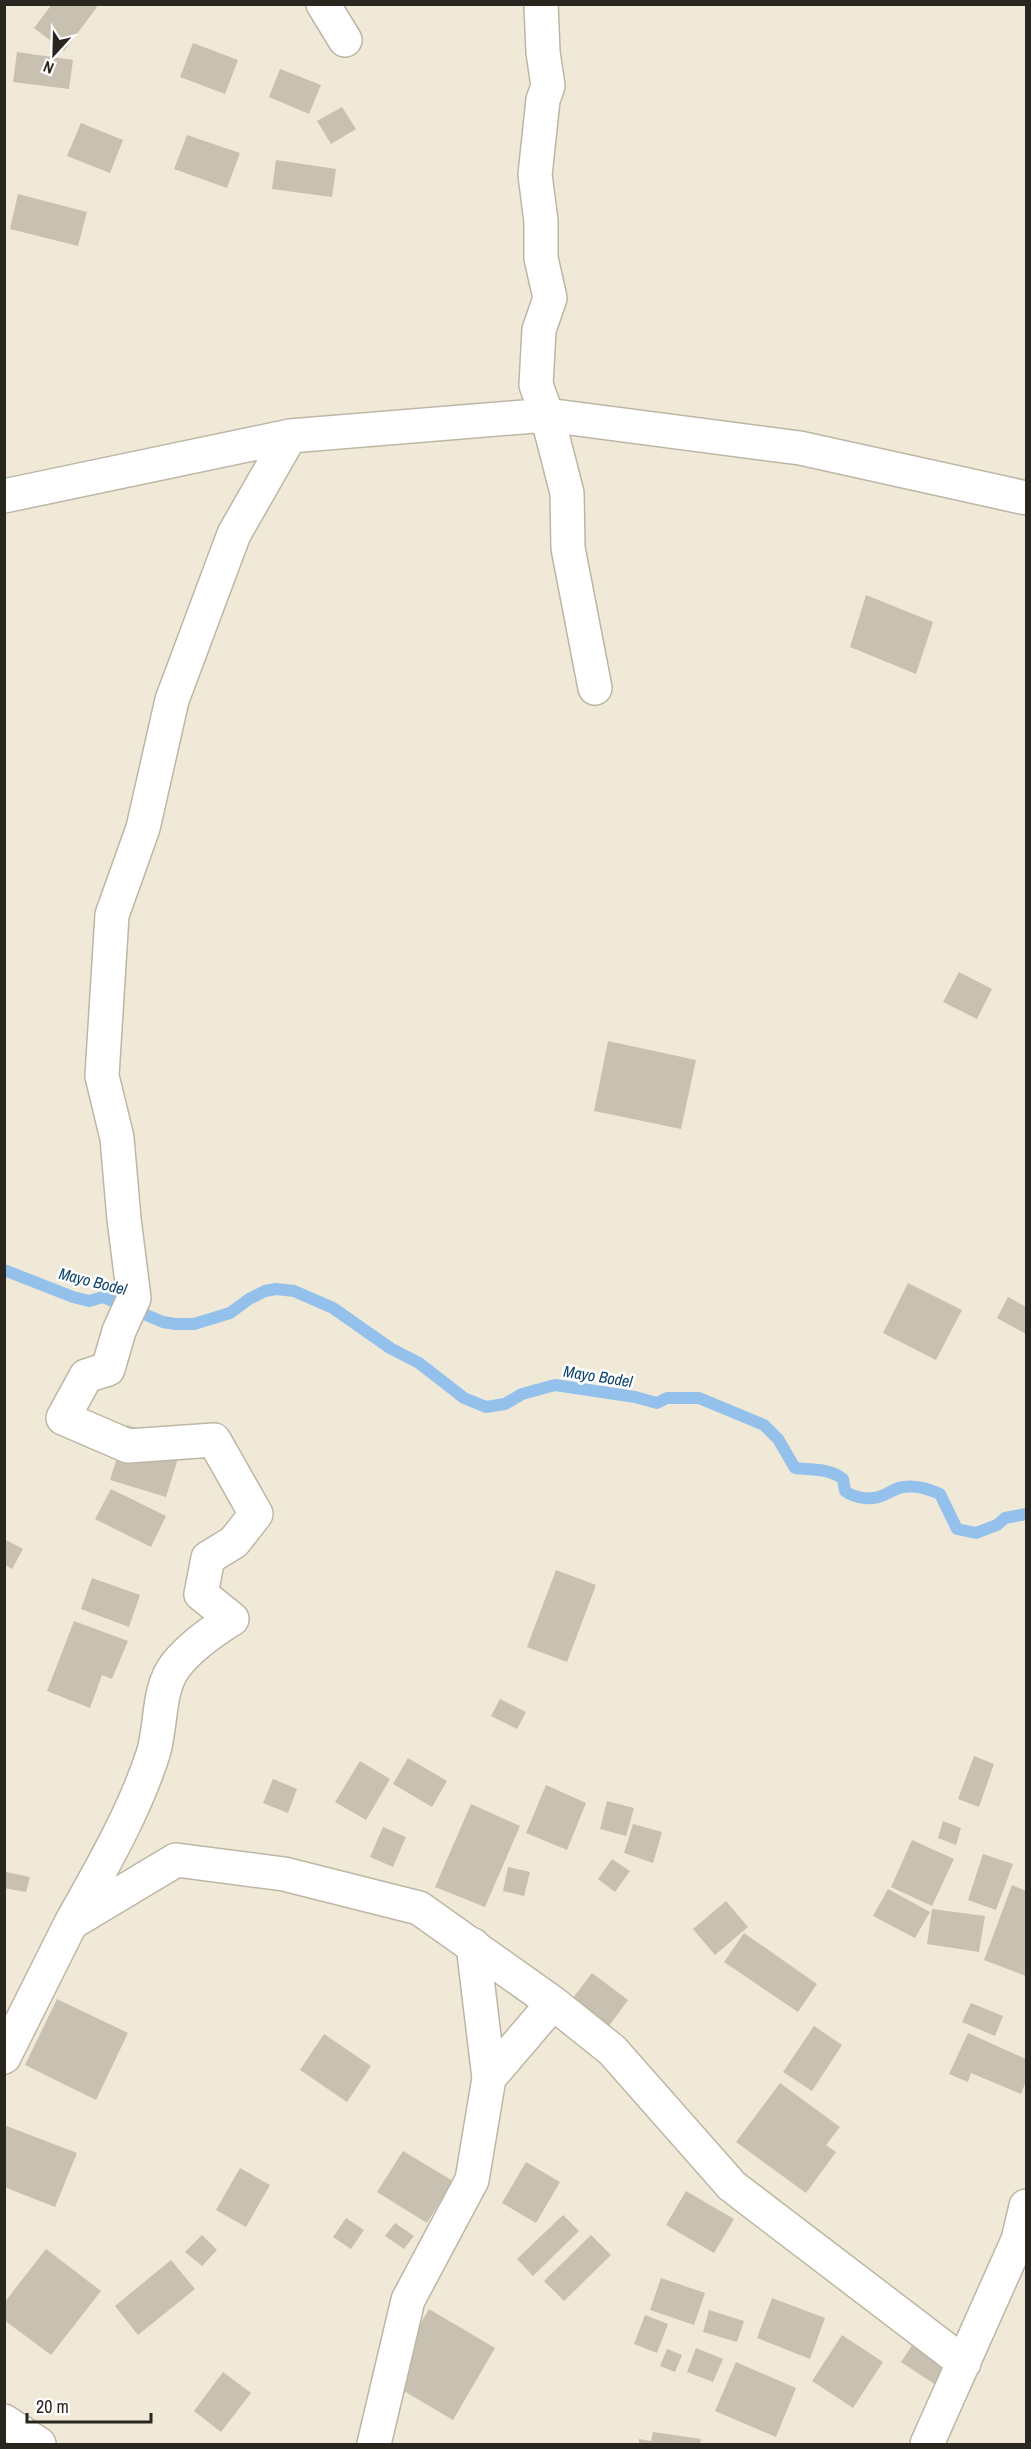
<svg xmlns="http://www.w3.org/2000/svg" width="1031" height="2449" viewBox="0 0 1031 2449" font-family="'Archivo Narrow',sans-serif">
<rect width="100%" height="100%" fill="#f1e9d8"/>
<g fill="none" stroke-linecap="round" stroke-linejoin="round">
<!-- stream -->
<path stroke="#93c1ec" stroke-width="12" d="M 4,1270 L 73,1297 L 89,1301 L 103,1297 L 163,1322 L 175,1324 L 194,1324 L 230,1313 L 249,1299 L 265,1291 L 276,1289 L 294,1291 L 333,1308 L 390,1348 L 419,1363 L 464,1398 L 486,1407 L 505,1404 L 522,1394 L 555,1385 L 635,1397 L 657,1403 L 667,1398 L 699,1398 L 764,1425 L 778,1439 L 795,1468 C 813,1470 829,1468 843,1479 L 845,1491 C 856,1499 873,1501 886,1494 C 892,1491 896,1488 903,1487 C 917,1485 928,1489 940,1494 L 957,1529 L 976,1533 L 997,1525 L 1005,1518 L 1026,1514"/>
</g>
<!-- building -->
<path fill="#c8c0b0" d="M 52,4 L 94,4 L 97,7 L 64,51 L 34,28 Z
M 193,43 L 238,60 L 225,94 L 180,77 Z
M 17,52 L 73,60 L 69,89 L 13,82 Z
M 280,69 L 321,85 L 309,114 L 269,97 Z
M 342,107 L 356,129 L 331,144 L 317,121 Z
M 81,123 L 123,140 L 110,173 L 67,156 Z
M 187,135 L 240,153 L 227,188 L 174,169 Z
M 276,160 L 336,169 L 332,197 L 272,189 Z
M 18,194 L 87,212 L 78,246 L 10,229 Z
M 866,595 L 933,622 L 916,674 L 850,647 Z
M 959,972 L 992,989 L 977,1019 L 943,1002 Z
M 608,1041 L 696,1060 L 681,1129 L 594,1111 Z
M 908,1283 L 962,1310 L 936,1360 L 883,1333 Z
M 1008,1297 L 1026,1307 L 1026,1334 L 997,1318 Z
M 127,1425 L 183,1442 L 166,1497 L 110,1480 Z
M 111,1489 L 166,1516 L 151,1547 L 95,1519 Z
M 4,1539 L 23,1549 L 12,1569 L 4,1564 Z
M 556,1570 L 596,1585 L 567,1662 L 527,1647 Z
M 92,1578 L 140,1595 L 129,1627 L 81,1609 Z
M 74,1621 L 128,1641 L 112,1679 L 102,1675 L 90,1708 L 47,1691 Z
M 500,1699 L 526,1712 L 517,1729 L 491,1716 Z
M 974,1756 L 994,1764 L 979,1807 L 958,1799 Z
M 408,1758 L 447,1781 L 432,1807 L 393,1784 Z
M 360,1761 L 390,1779 L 366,1820 L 335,1802 Z
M 273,1779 L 297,1789 L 288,1813 L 263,1803 Z
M 546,1785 L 586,1803 L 567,1850 L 526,1833 Z
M 607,1801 L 634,1808 L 626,1836 L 600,1829 Z
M 471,1804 L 520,1826 L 485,1907 L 435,1887 Z
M 943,1821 L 961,1828 L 956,1845 L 938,1838 Z
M 633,1824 L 662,1832 L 653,1863 L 624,1853 Z
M 383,1827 L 406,1837 L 393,1867 L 370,1857 Z
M 912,1840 L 954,1859 L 932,1906 L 891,1887 Z
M 983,1854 L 1013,1864 L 996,1910 L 968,1900 Z
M 612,1859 L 630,1871 L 615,1892 L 598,1879 Z
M 508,1867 L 530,1872 L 524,1896 L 503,1891 Z
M 6,1872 L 30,1877 L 26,1892 L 4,1888 Z
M 1012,1885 L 1026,1891 L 1026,1976 L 984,1960 Z
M 888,1889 L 930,1912 L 915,1938 L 873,1916 Z
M 726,1901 L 748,1927 L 715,1955 L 693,1929 Z
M 932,1909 L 985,1916 L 979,1952 L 927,1944 Z
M 744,1933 L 817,1984 L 798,2012 L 724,1962 Z
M 592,1973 L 628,2000 L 606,2030 L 569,2003 Z
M 57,1999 L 128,2033 L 96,2100 L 25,2065 Z
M 971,2003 L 1003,2016 L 995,2036 L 962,2022 Z
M 814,2026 L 842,2045 L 812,2091 L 783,2072 Z
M 968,2033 L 1026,2059 L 1026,2081 L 1021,2094 L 971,2073 L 968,2082 L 949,2074 Z
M 324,2034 L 371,2066 L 347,2102 L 300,2070 Z
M 780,2083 L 840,2127 L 826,2145 L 836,2152 L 806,2193 L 736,2142 Z
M 4,2125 L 77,2153 L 55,2207 L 4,2187 Z
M 403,2151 L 453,2181 L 427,2223 L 377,2192 Z
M 526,2162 L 560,2182 L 536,2223 L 502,2203 Z
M 240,2168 L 270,2185 L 246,2227 L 216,2210 Z
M 686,2191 L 734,2219 L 714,2253 L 666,2225 Z
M 563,2215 L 579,2231 L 533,2276 L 517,2259 Z
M 346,2218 L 364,2230 L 351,2249 L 333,2237 Z
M 395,2223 L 414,2236 L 404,2249 L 385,2236 Z
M 202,2235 L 217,2250 L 202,2266 L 185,2252 Z
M 591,2235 L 611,2255 L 564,2301 L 544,2281 Z
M 46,2249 L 101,2291 L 51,2355 L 4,2320 L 4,2303 Z
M 171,2260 L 195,2289 L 138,2335 L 115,2306 Z
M 661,2278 L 705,2293 L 694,2325 L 650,2310 Z
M 772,2298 L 825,2318 L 810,2359 L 757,2338 Z
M 429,2309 L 495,2348 L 453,2420 L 387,2381 Z
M 709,2310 L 744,2321 L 737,2342 L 703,2332 Z
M 645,2315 L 668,2324 L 657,2353 L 634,2344 Z
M 842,2335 L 883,2362 L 853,2408 L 812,2381 Z
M 914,2342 L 952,2366 L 939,2387 L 901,2362 Z
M 696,2348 L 723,2359 L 713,2382 L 687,2372 Z
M 667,2349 L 682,2355 L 675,2372 L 660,2366 Z
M 736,2362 L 796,2388 L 776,2437 L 715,2411 Z
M 223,2372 L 251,2393 L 221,2432 L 194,2411 Z
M 653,2432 L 701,2439 L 700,2444 L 639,2444 L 639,2439 L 651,2441 Z"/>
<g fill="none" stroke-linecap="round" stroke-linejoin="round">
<defs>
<path id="minor" d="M 323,4 L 345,40
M 541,4 L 543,52 L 548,86 L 543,100 L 535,175 L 541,221 L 541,258 L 550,298 L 539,330 L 536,385 L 547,415 L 567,493 L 568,548 L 595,688
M 4,496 L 290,436 L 547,415 L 800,448 L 1026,498
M 71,1923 C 101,1869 134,1813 153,1754 C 162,1726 157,1689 176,1665 C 191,1646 211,1632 232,1619 L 201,1594 L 208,1558 L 234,1542 L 256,1514 L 214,1440 L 128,1446 L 63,1418 L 86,1376 L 108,1369 L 119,1331 L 134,1298 L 124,1219 L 117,1138 L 102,1076 L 112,915 L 143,828 L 172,700 L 234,534 L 290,436
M 4,2057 L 71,1923 L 176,1860 L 284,1874 L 419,1908 L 553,2003 L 612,2050 L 732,2186 L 964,2363
M 489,2078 L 553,2003
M 4,2421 L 39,2444
M 374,2444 L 408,2300 L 472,2180 L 489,2078 L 473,1945
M 927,2444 L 1018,2240 L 1026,2206"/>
</defs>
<!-- minor casing -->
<use href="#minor" stroke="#bdb6a5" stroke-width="36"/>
<!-- minor -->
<use href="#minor" stroke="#fff" stroke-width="33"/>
</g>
<g text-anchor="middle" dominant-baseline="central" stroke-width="5" stroke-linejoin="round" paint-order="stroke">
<!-- water labels -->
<g font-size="16" font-style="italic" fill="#0e436b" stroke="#fff">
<text transform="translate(93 1281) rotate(14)">Mayo Bodel</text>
<text transform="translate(598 1376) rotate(9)">Mayo Bodel</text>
</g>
</g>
<!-- border -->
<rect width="1031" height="2449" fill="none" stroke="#292620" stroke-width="12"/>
<!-- north arrow -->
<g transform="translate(54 54) rotate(202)" stroke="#ffffff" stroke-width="4.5" paint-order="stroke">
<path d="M0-4.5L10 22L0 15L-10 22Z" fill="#292620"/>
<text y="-9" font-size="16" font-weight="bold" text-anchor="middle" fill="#292620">N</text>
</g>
<!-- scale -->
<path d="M27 2413v9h124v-9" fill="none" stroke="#292620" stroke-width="3"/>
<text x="36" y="2413" font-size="18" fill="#292620" stroke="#ffffff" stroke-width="4.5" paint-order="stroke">20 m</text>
</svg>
